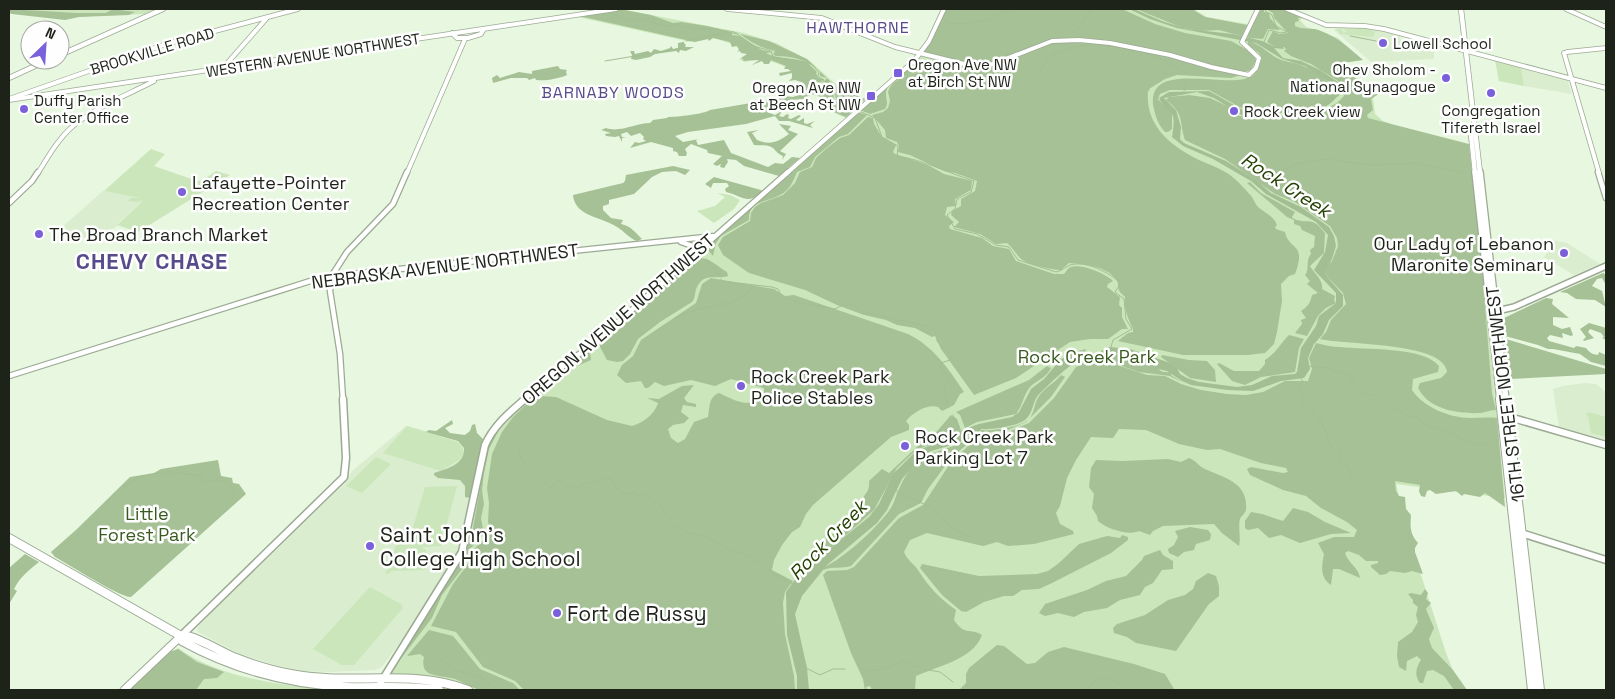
<svg xmlns="http://www.w3.org/2000/svg" width="1615" height="699" viewBox="0 0 1615 699" font-family="'Space Grotesk',sans-serif">
<rect width="100%" height="100%" fill="#e8f7df"/>
<!-- built -->
<path fill="#daedce" d="M 1337,27 L 1368,28 L 1402,35 L 1399,39 L 1434,48 L 1434,59 L 1371,62 L 1334,30 Z
M 1521,67 L 1567,79 L 1572,94 L 1524,86 Z
M 103,191 L 143,198 L 140,204 L 117,224 L 119,225 L 92,241 L 60,229 Z
M 1547,239 L 1567,243 L 1600,264 L 1574,275 L 1544,257 L 1551,248 Z
M 1584,383 L 1596,384 L 1606,392 L 1606,441 L 1559,428 L 1553,389 L 1563,386 Z
M 406,426 L 481,444 L 463,538 L 457,555 L 409,630 L 382,667 L 375,670 L 329,672 L 303,671 L 274,665 L 238,653 L 198,632 L 197,629 L 201,623 L 343,485 L 352,471 Z"/>
<!-- green -->
<path fill="#cbe6bb" d="M 23,9 L 156,9 L 145,14 L 65,17 Z
M 621,9 L 744,33 L 776,43 L 810,61 L 841,89 L 871,101 L 923,53 L 945,9 L 1193,9 L 1207,17 L 1247,24 L 1252,24 L 1259,9 L 1285,9 L 1303,18 L 1300,20 L 1306,27 L 1338,38 L 1362,60 L 1336,64 L 1365,82 L 1366,86 L 1372,89 L 1375,114 L 1383,121 L 1391,124 L 1475,195 L 1505,498 L 1396,484 L 1413,550 L 1446,653 L 1456,678 L 1464,690 L 383,690 L 398,660 L 464,554 L 480,479 L 494,430 L 517,407 L 840,127 L 846,118 L 837,114 L 840,110 L 821,97 L 813,95 L 802,87 L 804,83 C 791,66 765,55 745,62 L 739,59 L 750,54 L 732,44 L 714,38 L 691,42 L 578,17 Z
M 1336,29 L 1341,29 L 1344,33 L 1347,32 L 1344,29 L 1368,29 L 1375,32 L 1373,37 L 1340,34 Z
M 1495,60 L 1521,67 L 1524,86 L 1499,81 Z
M 151,149 L 165,154 L 154,166 L 197,181 L 203,180 L 216,171 L 230,175 L 138,232 L 117,225 L 140,204 L 142,200 L 138,202 L 128,201 L 131,198 L 140,198 L 104,191 Z
M 717,193 L 730,195 L 740,200 L 734,209 L 714,223 L 697,211 L 715,206 L 725,197 Z
M 1588,412 L 1606,417 L 1606,437 L 1591,433 L 1588,416 L 1586,415 Z
M 407,426 L 457,442 C 475,457 450,464 441,471 L 383,453 Z
M 376,457 L 391,464 L 362,493 L 346,486 Z
M 457,486 L 441,546 L 421,547 L 426,550 L 427,560 L 425,570 L 392,571 L 388,574 L 385,573 L 389,568 L 396,545 L 408,544 L 425,487 Z
M 370,587 L 401,604 L 403,608 L 354,665 L 342,665 L 313,649 Z
M 178,648 C 219,678 284,686 333,690 L 131,690 Z"/>
<!-- forest -->
<path fill="#a6c196" d="M 9,9 L 76,13 L 106,13 L 113,9 L 135,12 L 129,15 L 79,17 L 65,20 L 12,14 L 9,13 Z
M 619,9 L 651,15 L 673,23 L 681,22 L 707,26 L 769,41 L 807,59 L 835,86 L 865,99 L 857,107 L 846,105 L 837,100 L 836,91 L 823,83 L 827,78 L 820,76 L 820,71 C 810,63 802,59 789,57 C 784,56 778,57 773,55 L 775,51 C 761,48 752,43 740,34 C 735,31 725,30 719,29 L 732,33 L 732,35 L 739,36 L 762,50 L 773,52 L 766,53 C 778,60 799,57 809,64 C 811,66 814,69 817,72 L 816,73 L 818,78 L 824,79 L 820,83 L 821,86 L 813,88 L 829,88 L 833,92 L 834,100 L 853,111 L 846,117 L 831,111 L 834,110 C 828,102 821,95 812,94 L 804,99 L 790,100 L 767,109 L 767,112 L 775,115 L 782,111 L 779,116 L 783,117 L 787,114 L 789,115 L 788,118 L 791,119 L 799,115 L 801,116 L 796,120 L 799,121 L 804,118 L 804,123 L 807,124 L 815,121 L 810,125 L 813,128 L 789,121 L 779,121 L 775,116 L 746,124 L 688,132 L 675,136 L 683,142 L 699,139 L 696,140 L 698,145 L 724,140 L 731,153 L 768,167 L 775,163 L 783,164 L 792,157 L 800,158 L 779,176 L 744,166 L 736,160 L 727,159 L 728,162 L 724,168 L 720,167 L 721,164 L 717,166 L 713,164 L 722,156 L 708,153 L 707,150 L 691,144 L 685,149 L 687,153 L 686,156 L 679,156 L 677,152 L 673,151 L 673,148 L 651,142 L 630,148 L 635,142 L 639,143 L 646,141 L 643,139 L 644,137 L 640,133 L 631,136 L 627,132 L 621,134 L 622,137 L 626,137 L 622,138 L 622,142 L 619,136 L 615,137 L 606,136 L 605,134 L 611,133 L 601,130 L 606,128 C 620,133 636,123 650,123 L 653,120 L 667,118 L 668,117 C 677,117 704,114 710,110 L 781,98 L 784,96 L 793,97 L 808,91 L 799,87 L 804,83 L 795,80 L 789,81 L 792,78 L 792,73 L 780,76 L 779,73 L 791,71 L 788,69 L 784,69 L 786,66 L 771,60 L 769,64 L 764,64 L 762,61 L 752,65 L 759,60 L 742,61 L 744,60 L 741,58 L 747,54 L 741,53 L 740,51 L 737,52 L 739,50 L 737,46 L 732,47 L 730,42 L 713,38 L 709,41 L 708,39 L 695,42 L 579,16 Z
M 945,9 L 1122,9 L 1155,24 L 1185,33 L 1231,41 L 1251,52 L 1256,60 L 1251,70 C 1236,76 1202,64 1187,57 C 1147,52 1108,36 1067,38 C 1040,40 1019,56 994,62 C 970,67 947,59 923,53 L 931,41 Z
M 1136,9 L 1192,9 L 1205,17 L 1247,25 L 1242,36 L 1219,30 L 1200,31 L 1183,28 Z
M 1261,9 L 1264,9 L 1264,12 L 1269,13 L 1270,18 L 1280,30 L 1268,29 L 1263,39 L 1249,38 L 1247,36 Z
M 1273,9 L 1284,9 L 1301,18 L 1298,18 L 1299,21 L 1295,22 L 1295,26 C 1302,30 1313,27 1321,31 C 1339,38 1349,48 1363,60 C 1353,61 1345,63 1335,63 L 1334,65 L 1365,84 L 1368,89 L 1376,90 L 1382,88 L 1380,93 L 1371,99 L 1373,110 L 1367,115 L 1368,118 L 1469,144 L 1486,302 L 1485,305 L 1492,394 L 1496,410 C 1491,410 1486,412 1481,413 C 1459,414 1429,410 1418,388 L 1420,383 L 1441,378 L 1447,372 C 1445,342 1344,345 1320,339 L 1326,332 L 1331,320 L 1346,304 L 1343,293 L 1322,271 L 1332,261 L 1338,246 L 1337,238 L 1330,226 L 1295,202 L 1275,194 L 1225,159 L 1185,140 C 1179,122 1185,114 1166,100 L 1169,97 L 1189,95 L 1210,98 L 1231,108 L 1239,116 L 1267,118 L 1292,113 L 1322,111 L 1337,103 L 1344,96 L 1343,88 L 1338,81 L 1311,64 L 1291,56 L 1284,51 L 1286,49 L 1284,47 L 1275,47 L 1267,42 L 1273,31 L 1279,34 L 1288,33 L 1274,18 L 1273,13 L 1268,10 Z
M 1092,41 L 1171,56 L 1241,75 L 1231,78 L 1177,75 L 1165,79 L 1149,89 L 1150,90 L 1148,91 C 1145,126 1171,146 1199,160 C 1210,165 1220,168 1230,175 C 1238,181 1246,190 1252,197 C 1254,200 1255,204 1258,207 C 1265,213 1274,216 1277,225 L 1275,227 L 1276,229 L 1285,232 C 1289,251 1307,242 1295,274 L 1289,276 L 1281,284 L 1282,301 L 1277,332 L 1274,344 L 1265,353 L 1248,355 L 1183,355 L 1118,341 L 1128,333 L 1133,332 L 1133,329 C 1129,321 1123,307 1125,297 C 1124,295 1121,294 1120,292 C 1117,288 1119,284 1117,281 C 1108,266 1084,264 1069,263 L 1061,270 C 1052,270 1025,264 1020,258 C 1015,253 1013,248 1007,243 L 996,244 L 980,234 L 954,227 L 959,222 L 951,215 L 952,211 L 961,206 L 961,199 L 975,191 L 977,181 L 955,173 L 944,171 L 910,155 L 898,152 L 899,146 L 897,142 L 886,138 L 885,130 L 872,115 L 883,112 L 888,108 L 890,101 L 888,92 C 893,76 913,74 926,71 L 915,66 L 920,62 L 946,62 L 975,67 L 988,66 L 1053,42 Z
M 1248,41 C 1261,44 1267,53 1279,59 C 1285,62 1292,62 1298,64 C 1306,66 1328,79 1331,86 L 1327,90 L 1332,95 C 1316,112 1291,108 1270,108 C 1262,108 1259,109 1251,106 L 1245,110 L 1209,90 L 1170,90 L 1160,94 L 1158,99 L 1172,114 L 1172,129 L 1168,132 L 1165,132 C 1157,123 1155,115 1153,104 C 1149,58 1233,92 1253,75 C 1258,71 1260,64 1262,58 L 1259,53 L 1248,45 Z
M 683,42 L 686,45 L 685,47 L 694,47 L 686,51 L 680,50 L 679,53 L 676,51 L 655,54 L 650,57 L 636,60 L 631,59 L 632,55 L 630,51 L 634,51 L 635,54 L 648,51 L 651,53 L 654,49 L 661,51 L 670,48 L 671,46 L 673,49 L 678,48 L 678,43 Z
M 918,58 L 913,67 L 925,71 C 914,73 886,78 886,94 C 886,101 889,102 885,109 L 870,114 L 860,110 Z
M 558,66 L 560,69 L 567,70 L 566,72 L 567,75 C 558,79 545,81 536,80 L 535,78 L 529,80 L 527,78 L 511,78 L 493,83 L 492,78 L 497,75 L 500,78 L 519,72 L 532,74 L 532,71 Z
M 857,112 L 867,115 L 848,134 L 839,137 L 815,157 L 810,167 L 797,172 C 793,181 790,190 780,195 C 767,202 748,201 749,220 L 721,236 L 716,243 L 713,256 L 707,249 L 712,242 Z
M 868,117 L 873,118 L 874,124 L 882,137 L 896,145 L 893,152 L 895,154 L 928,165 L 944,174 L 972,181 L 971,190 L 955,199 L 956,206 L 947,207 L 945,215 L 954,222 L 949,226 L 950,229 L 982,238 L 993,246 L 1009,249 L 1016,261 L 1054,274 L 1064,274 C 1066,272 1067,269 1069,268 C 1079,262 1106,274 1113,281 L 1108,284 L 1107,287 L 1120,297 L 1119,305 L 1122,308 L 1122,317 L 1128,329 L 1122,329 L 1108,339 L 1090,339 L 1070,342 L 1016,378 L 974,395 L 941,349 L 935,336 L 932,337 L 915,328 L 897,325 L 886,320 L 864,315 L 837,305 L 805,290 L 749,273 L 723,255 L 718,245 L 723,237 L 750,221 L 751,213 L 755,207 L 761,203 L 783,195 L 795,183 L 800,172 L 812,167 L 816,158 L 827,148 L 840,138 L 849,135 Z
M 779,124 L 791,126 L 788,130 L 798,134 L 780,151 L 786,154 L 782,160 L 783,156 C 778,154 776,151 773,148 C 767,144 760,146 754,145 L 747,132 L 759,130 L 752,133 L 757,140 C 771,146 779,141 789,134 Z
M 673,166 L 690,170 L 685,175 L 676,171 L 662,172 L 652,177 L 634,194 L 609,200 L 609,204 L 603,206 L 603,210 L 611,218 L 623,220 L 621,224 C 631,226 635,232 642,239 L 637,241 C 630,239 624,231 617,227 C 603,217 575,217 573,195 L 623,183 L 625,181 L 626,175 Z
M 714,177 L 761,190 L 762,191 C 748,206 743,196 726,192 L 725,189 L 729,186 L 727,183 L 713,183 L 711,188 L 705,184 Z
M 1250,182 L 1261,193 L 1295,212 L 1292,217 L 1294,219 C 1310,225 1311,215 1325,233 L 1324,253 L 1310,266 C 1314,273 1324,281 1322,289 L 1335,296 L 1334,300 L 1336,303 L 1326,308 L 1318,316 L 1307,336 L 1295,333 L 1302,324 L 1301,320 L 1306,318 L 1301,311 C 1308,306 1310,304 1312,295 L 1318,293 L 1307,284 L 1310,281 L 1305,275 C 1310,270 1305,260 1311,254 L 1310,250 L 1314,247 L 1315,236 L 1302,230 L 1300,226 L 1294,224 L 1294,220 L 1287,217 L 1247,183 Z
M 700,258 C 710,258 718,267 727,272 L 728,276 C 716,280 704,272 697,287 C 694,293 696,298 692,302 L 660,322 L 638,339 L 630,354 L 623,361 L 617,362 L 607,360 L 599,345 L 602,340 C 615,327 688,260 700,258 Z
M 1603,273 L 1606,275 L 1606,285 L 1602,278 L 1597,279 L 1592,286 L 1602,291 L 1606,307 L 1595,300 L 1576,299 L 1567,293 L 1560,292 Z
M 711,278 L 774,289 L 785,296 L 794,295 L 908,334 C 933,346 949,369 964,392 L 960,394 L 954,405 L 942,411 L 938,407 C 927,404 914,412 906,421 L 909,425 L 909,430 L 891,437 L 813,505 L 806,514 L 800,527 L 792,532 L 782,545 L 774,560 L 772,570 L 793,581 L 785,592 L 783,603 L 785,634 L 794,676 L 795,690 L 524,690 L 515,681 L 483,667 L 456,632 L 431,626 L 453,584 L 468,564 L 474,549 L 491,532 L 488,522 L 489,503 L 487,488 L 492,454 L 502,432 L 513,417 L 531,400 L 539,396 L 556,397 L 607,420 L 632,426 C 643,423 655,414 658,403 L 647,398 L 659,399 L 682,386 L 694,385 L 684,398 L 687,402 L 696,404 L 696,407 L 683,405 L 681,412 L 689,418 L 684,423 L 673,425 L 668,429 L 671,438 L 678,443 L 685,439 L 694,422 L 708,417 C 710,408 708,397 719,393 C 734,400 749,409 764,397 L 764,388 L 731,379 L 715,386 L 691,380 L 664,386 L 655,382 L 648,388 L 645,388 L 641,381 L 626,383 L 617,375 L 622,365 L 633,356 L 641,340 L 696,303 L 702,284 Z
M 1546,298 L 1553,299 L 1552,304 L 1569,318 L 1553,317 L 1553,325 L 1562,329 L 1570,327 L 1573,335 L 1571,336 L 1562,333 L 1563,338 L 1550,335 L 1547,338 L 1549,341 L 1574,348 L 1576,346 L 1586,348 C 1590,353 1592,354 1598,355 L 1599,352 L 1606,355 L 1606,366 L 1591,362 L 1580,354 L 1553,349 L 1548,349 L 1538,345 L 1505,336 L 1503,333 L 1502,319 Z
M 1589,323 L 1606,328 L 1606,340 L 1602,338 L 1604,337 L 1601,333 L 1590,329 L 1588,332 L 1594,338 L 1584,341 L 1583,340 L 1586,337 L 1580,329 Z
M 1289,335 L 1304,339 L 1299,348 L 1295,372 L 1261,377 L 1245,385 L 1232,381 L 1217,364 L 1219,363 L 1234,371 L 1259,371 L 1265,364 L 1265,360 C 1277,352 1280,344 1289,335 Z
M 1506,339 L 1606,369 L 1606,374 L 1510,379 Z
M 1316,343 C 1324,345 1332,347 1340,347 C 1364,350 1423,346 1439,366 L 1438,372 L 1413,379 L 1412,390 C 1423,407 1450,418 1470,418 C 1479,418 1488,417 1497,418 L 1505,507 L 1485,493 L 1480,497 L 1464,494 L 1462,496 L 1456,491 L 1436,494 L 1430,490 L 1427,491 L 1425,497 L 1421,496 L 1419,491 L 1420,485 L 1395,481 L 1396,491 L 1399,496 L 1405,497 L 1406,509 L 1411,515 C 1410,527 1410,534 1418,543 L 1415,548 L 1415,552 L 1423,574 L 1412,571 L 1405,573 L 1390,571 L 1386,574 L 1380,575 L 1371,567 L 1371,565 L 1378,563 L 1378,561 L 1366,561 L 1359,555 L 1348,551 L 1345,553 C 1348,563 1359,568 1360,578 L 1339,569 L 1333,569 L 1331,585 C 1319,577 1322,565 1324,554 L 1318,543 L 1334,537 L 1354,537 L 1357,530 L 1347,522 L 1321,508 L 1306,496 L 1283,490 L 1250,475 L 1247,469 L 1251,467 L 1283,473 L 1288,472 L 1286,468 L 1261,463 L 1220,449 L 1207,450 L 1179,444 L 1146,430 L 1119,429 L 1113,438 L 1091,437 L 1076,460 L 1067,478 L 1060,506 L 1056,513 L 1060,524 L 1073,531 L 1074,534 L 1034,544 L 1008,546 L 997,542 L 983,546 L 927,533 L 910,540 L 904,552 C 907,560 913,563 918,570 C 928,586 940,599 956,610 L 954,620 C 966,637 969,627 982,635 C 973,660 937,666 916,676 L 915,690 L 872,690 L 870,686 L 866,687 L 867,690 L 865,690 L 863,679 L 851,653 L 823,575 L 827,571 L 847,570 L 854,567 L 899,518 L 923,505 L 949,465 L 971,443 L 992,434 L 1008,432 L 1029,423 L 1054,398 L 1076,367 L 1089,359 L 1102,360 L 1147,375 L 1165,376 L 1181,384 L 1201,390 L 1227,394 L 1246,395 L 1263,392 L 1285,381 L 1308,381 L 1312,369 L 1309,358 Z
M 591,349 L 590,352 L 591,360 L 575,367 L 546,392 L 531,398 L 506,421 L 568,365 Z
M 1115,354 C 1127,355 1142,355 1152,362 C 1162,368 1155,373 1171,372 L 1171,375 L 1183,383 L 1170,376 L 1139,372 L 1099,358 Z
M 1162,355 L 1189,360 L 1207,361 L 1215,370 L 1216,382 L 1190,378 L 1161,357 Z
M 1047,366 L 1051,368 C 1047,377 1038,380 1031,386 C 1024,393 1022,407 1016,414 L 977,422 L 965,428 L 960,415 L 956,412 L 1029,380 Z
M 1061,375 L 1065,377 L 1051,397 L 1026,422 L 1008,430 L 990,432 L 971,441 L 951,458 L 928,489 L 921,503 L 899,514 L 851,566 C 842,569 833,566 823,570 L 824,567 C 842,560 882,524 892,506 C 895,501 896,494 899,489 C 911,461 927,454 954,446 C 965,443 966,435 981,433 L 981,430 C 992,431 1023,427 1030,418 C 1035,411 1034,403 1039,396 C 1044,388 1055,383 1061,375 Z
M 951,415 L 957,419 L 961,430 L 952,433 L 949,437 L 916,450 L 897,468 L 874,510 L 836,544 L 815,558 L 814,552 C 829,529 853,531 861,503 C 864,493 870,493 869,481 L 882,469 L 889,473 L 918,446 L 932,437 Z
M 452,420 L 453,424 L 445,428 L 450,433 L 465,435 L 470,431 L 472,425 L 475,424 L 477,433 L 483,439 L 470,498 L 465,497 L 465,486 L 460,480 L 438,478 L 434,475 L 434,473 C 446,469 465,465 464,448 L 458,441 L 426,432 L 429,430 L 436,431 Z
M 502,424 L 489,449 L 484,473 L 482,490 L 484,504 L 481,518 L 484,534 L 470,549 L 463,568 L 442,595 L 432,618 L 399,661 L 466,551 L 473,528 L 489,440 Z
M 1189,458 C 1196,460 1198,466 1205,469 C 1224,478 1248,482 1246,509 C 1246,513 1242,515 1240,519 C 1238,524 1241,538 1239,546 L 1222,533 L 1214,524 L 1163,526 L 1153,531 L 1150,535 L 1139,531 C 1129,536 1107,529 1098,521 L 1097,516 L 1092,508 L 1094,494 L 1089,487 L 1091,468 L 1096,460 L 1123,461 L 1168,459 L 1181,462 Z
M 218,460 L 221,476 L 232,478 L 233,483 L 239,484 L 246,494 L 131,597 C 121,598 68,564 55,557 L 51,552 L 77,529 L 130,477 L 154,473 L 161,469 Z
M 1293,508 L 1308,512 L 1325,522 L 1351,533 L 1331,534 L 1300,543 L 1281,535 L 1269,538 L 1258,528 L 1248,530 L 1245,528 L 1245,521 L 1251,512 L 1262,514 L 1283,521 Z
M 1190,527 L 1208,530 L 1211,534 L 1210,540 L 1196,544 L 1194,550 L 1184,552 L 1178,557 L 1169,553 L 1168,549 L 1174,545 L 1178,537 L 1175,531 Z
M 1122,535 L 1128,537 L 1128,540 L 1111,553 L 1052,583 L 1039,589 L 1022,590 L 1013,596 L 1004,596 L 984,602 L 966,612 L 961,611 L 942,595 L 920,568 L 922,564 L 979,576 L 1037,574 L 1048,571 L 1059,563 L 1079,544 L 1107,536 L 1120,538 Z
M 1160,550 L 1163,555 L 1173,561 L 1173,569 L 1162,570 L 1153,583 L 1145,587 L 1140,595 L 1120,600 L 1107,608 L 1084,612 L 1074,617 L 1058,613 L 1045,616 L 1039,613 L 1045,604 L 1087,590 L 1106,581 L 1126,576 L 1142,560 L 1144,556 Z
M 25,554 L 39,562 C 29,570 20,577 14,589 L 17,591 L 9,604 L 9,568 Z
M 1208,573 L 1216,576 L 1219,586 L 1219,596 L 1209,604 L 1176,651 L 1136,643 L 1127,637 L 1114,633 L 1113,628 L 1117,624 L 1145,615 L 1168,600 L 1185,595 L 1193,589 L 1196,581 Z
M 1425,589 L 1428,593 L 1426,599 L 1431,603 L 1426,609 L 1434,628 L 1429,639 L 1432,648 L 1453,670 L 1467,690 L 1454,690 L 1444,676 L 1433,670 L 1427,671 L 1423,683 L 1420,683 C 1414,676 1416,667 1421,660 L 1417,656 L 1407,661 L 1406,671 L 1399,667 L 1397,656 L 1398,642 L 1412,632 L 1418,622 L 1416,615 L 1418,607 L 1413,603 L 1413,600 L 1408,594 L 1411,593 L 1421,595 Z
M 429,630 L 453,636 L 480,669 L 513,683 L 520,690 C 508,690 492,693 480,690 C 472,688 463,682 455,679 C 440,674 419,679 424,657 L 420,654 L 407,656 Z
M 997,645 L 1004,646 L 1027,664 L 1035,663 L 1048,652 L 1064,647 L 1134,664 L 1165,674 L 1174,689 L 959,690 L 966,683 L 966,674 L 969,668 Z
M 178,649 L 197,662 L 224,672 L 217,678 L 204,679 L 196,690 L 129,690 L 169,652 Z"/>
<!-- water -->
<path fill="#a4be94" d="M 1129,9 L 1134,9 L 1162,21 L 1187,29 L 1233,34 L 1262,41 L 1275,47 L 1283,47 L 1284,49 L 1274,48 L 1283,58 L 1301,61 L 1320,70 L 1338,82 L 1342,91 C 1340,96 1337,96 1334,100 C 1318,117 1286,112 1264,113 L 1260,117 L 1243,116 L 1214,98 L 1197,92 L 1164,98 L 1176,110 L 1181,127 L 1180,139 L 1184,143 L 1226,161 L 1257,181 L 1271,193 L 1301,207 L 1329,227 L 1334,236 L 1336,246 L 1332,259 L 1324,273 L 1343,295 L 1343,306 L 1329,320 L 1323,334 L 1314,344 L 1308,358 L 1310,369 L 1304,378 L 1281,381 L 1253,391 L 1227,390 L 1191,385 L 1182,381 L 1167,371 L 1158,369 C 1145,346 1095,353 1075,363 C 1065,368 1049,385 1040,393 C 1032,400 1034,413 1025,420 C 1017,426 991,430 981,429 L 980,433 L 968,435 L 959,443 L 931,451 L 923,456 L 902,479 L 887,510 L 877,523 L 827,565 L 802,596 L 795,614 L 807,668 L 809,690 L 797,690 L 797,676 L 787,635 L 786,592 L 796,578 L 805,573 L 816,560 L 869,517 L 879,504 L 893,474 L 916,451 L 949,438 L 953,433 L 979,424 L 1012,417 L 1019,412 L 1031,389 L 1044,379 L 1060,360 L 1072,353 L 1086,349 L 1082,356 L 1097,353 L 1109,347 L 1130,349 L 1170,363 L 1177,368 L 1180,374 L 1187,378 L 1199,382 L 1237,387 L 1252,385 L 1272,376 L 1295,374 L 1297,372 L 1301,348 L 1316,326 L 1319,316 L 1336,303 L 1336,293 L 1314,270 L 1325,252 L 1328,235 L 1316,222 L 1266,194 L 1251,181 L 1213,159 L 1183,146 L 1172,137 C 1177,105 1170,120 1159,98 L 1169,92 L 1209,91 L 1243,110 L 1301,109 L 1315,106 L 1332,94 L 1333,85 L 1305,66 L 1282,59 L 1256,43 L 1177,28 L 1150,19 Z"/>
<g fill="none" stroke-linecap="round" stroke-linejoin="round">
<!-- stream -->
<path stroke="#a4be94" stroke-width="1" d="M 608,12 L 631,21 L 642,20 L 666,26 L 679,25 L 688,28 L 717,29 L 737,34 L 754,46 L 771,51 L 773,57 L 805,62 L 811,64 L 819,72 L 818,77 L 824,80 L 822,84 L 834,91 L 838,102 L 875,118 L 882,137 L 898,146 L 897,156 C 924,160 948,173 974,181 L 971,192 L 957,199 L 955,209 L 947,215 L 955,229 L 977,234 L 996,245 L 1009,247 L 1018,260 L 1056,272 C 1062,271 1065,267 1070,265 C 1087,260 1109,273 1121,283 L 1115,292 L 1124,299 L 1126,319 L 1132,329 L 1113,340 L 1111,347
M 944,21 L 955,24 L 968,23
M 970,23 L 992,19 L 996,14 L 1016,9
M 1073,32 L 1078,29 L 1091,9
M 1350,36 L 1376,41
M 686,41 L 728,32
M 1264,42 L 1269,30 L 1281,33 L 1287,32 L 1276,26 L 1272,15 L 1265,11 L 1267,9
M 605,61 L 683,48 L 682,44 L 684,42
M 1040,72 C 1043,67 1047,60 1051,56 C 1053,54 1058,53 1061,51 C 1092,37 1159,50 1185,73
M 1184,91 L 1187,80
M 799,97 L 812,90 L 831,89
M 1273,175 L 1296,164 L 1325,159 L 1370,165 L 1418,163 L 1463,173
M 706,259 L 721,277
M 721,279 L 721,281 L 772,287 L 778,289 L 782,297 L 801,303 L 835,309 L 845,304 L 853,305 L 867,313 L 931,327 L 937,333 L 937,341 L 952,357 L 950,360 L 941,363 L 940,366 L 949,378 L 948,384 L 944,387 C 947,394 945,401 948,407
M 674,319 C 681,315 689,312 696,310 C 716,304 744,305 754,285
M 1307,366 L 1327,368 L 1349,375 L 1356,387 L 1362,392 L 1376,396 L 1383,402 L 1409,416 L 1416,417 L 1427,426 L 1452,433 L 1467,442 L 1486,445
M 1300,378 L 1303,381 L 1299,386 L 1303,396 L 1301,403 C 1309,409 1317,415 1322,424 C 1331,439 1322,442 1341,453 L 1339,461 L 1347,465 L 1352,475
M 953,415 L 959,430
M 518,449 C 519,453 521,458 523,461 C 525,464 547,486 550,487 L 558,481 L 564,482 L 570,489 L 591,482
M 596,481 L 611,479 L 616,489 L 625,494 L 633,492 L 637,496 L 643,494 L 659,504 L 670,519
M 124,486 L 141,477 L 162,472 L 174,472 L 202,476 L 203,482 L 217,480 L 226,482 L 235,495
M 895,490 L 934,509 L 953,529 L 970,537
M 674,524 L 687,533 L 708,537 L 729,550 L 742,553 L 759,562 L 773,574
M 58,549 L 81,532 L 115,494
M 9,574 L 27,564
M 776,575 L 793,584
M 434,655 L 455,670 L 481,677 L 497,690
M 806,668 L 820,675 L 833,669 L 845,669
M 860,668 C 874,675 890,667 903,660 L 916,667 L 920,666 L 923,669 L 940,672 L 953,682
M 1085,690 L 1101,677 L 1122,684"/>
<defs>
<path id="tertiary-far2" d="M 727,9 L 822,18 L 895,47 L 968,65 L 993,64 L 1052,41 L 1079,40 L 1110,43 L 1170,55 L 1211,67 L 1249,75 L 1256,68 L 1259,58 L 1242,42 L 1258,9
M 1287,9 L 1326,25 L 1365,26 L 1384,29 L 1606,88
M 1566,9 L 1606,27
M 452,33 L 457,38 L 468,38 L 481,34 L 484,29
M 1567,52 L 1606,48
M 1564,53 L 1599,173
M 223,68 L 266,19
M 9,100 L 616,9
M 38,173 C 48,157 58,139 73,126 C 96,107 127,95 154,81 L 154,79
M 407,173 L 465,39
M 787,173 L 914,61 L 929,41 L 944,9"/>
<path id="tertiary-far1" d="M 1598,172 L 1606,198
M 9,203 L 32,181 L 38,172
M 681,242 L 701,249
M 9,376 L 323,277 L 715,236
M 343,400 L 340,354 L 330,291 L 331,277 L 347,252 L 393,204 L 407,172
M 523,400 L 568,362 L 593,344 L 788,172"/>
<path id="tertiary" d="M 1506,416 L 1606,445
M 1521,533 L 1606,560
M 181,636 L 344,477 L 346,458 L 343,399
M 378,687 L 462,552 L 485,445 C 494,425 509,413 525,399"/>
<path id="secondary-far2" d="M 9,99 L 166,44 L 298,9"/>
<path id="secondary-far1" d="M 1493,312 L 1514,307 L 1606,266"/>
<path id="secondary" d="M 124,690 L 181,636"/>
<path id="primary-far2" d="M 1461,9 L 1480,173
M 60,55 L 163,9
M 9,78 L 48,60
M 1471,135 L 1475,173"/>
<path id="primary-far1" d="M 1475,172 L 1500,400
M 1480,172 L 1506,400"/>
<path id="primary" d="M 1500,399 L 1532,690
M 1506,399 L 1540,690
M 9,538 L 181,636 C 194,634 222,653 236,658 C 254,665 273,671 291,674 C 350,686 410,668 468,690
M 181,636 L 182,641 C 233,669 289,684 347,687 C 378,688 408,685 439,690"/>
</defs>
<!-- tertiary-far2 casing -->
<use href="#tertiary-far2" stroke="#9caa94" stroke-width="5.5"/>
<!-- tertiary-far1 casing -->
<use href="#tertiary-far1" stroke="#9caa94" stroke-width="7"/>
<!-- tertiary casing -->
<use href="#tertiary" stroke="#9caa94" stroke-width="9"/>
<!-- secondary-far2 casing -->
<use href="#secondary-far2" stroke="#9caa94" stroke-width="5.5"/>
<!-- secondary-far1 casing -->
<use href="#secondary-far1" stroke="#9caa94" stroke-width="8"/>
<!-- secondary casing -->
<use href="#secondary" stroke="#9caa94" stroke-width="9"/>
<!-- primary-far2 casing -->
<use href="#primary-far2" stroke="#9caa94" stroke-width="6"/>
<!-- primary-far1 casing -->
<use href="#primary-far1" stroke="#9caa94" stroke-width="8"/>
<!-- primary casing -->
<use href="#primary" stroke="#9caa94" stroke-width="10"/>
<!-- tertiary-far2 -->
<use href="#tertiary-far2" stroke="#fff" stroke-width="4"/>
<!-- tertiary-far1 -->
<use href="#tertiary-far1" stroke="#fff" stroke-width="4.5"/>
<!-- tertiary -->
<use href="#tertiary" stroke="#fff" stroke-width="6"/>
<!-- secondary-far2 -->
<use href="#secondary-far2" stroke="#fff" stroke-width="4"/>
<!-- secondary-far1 -->
<use href="#secondary-far1" stroke="#fff" stroke-width="5"/>
<!-- secondary -->
<use href="#secondary" stroke="#fff" stroke-width="7"/>
<!-- primary-far2 -->
<use href="#primary-far2" stroke="#fff" stroke-width="4.5"/>
<!-- primary-far1 -->
<use href="#primary-far1" stroke="#fff" stroke-width="5.5"/>
<!-- primary -->
<use href="#primary" stroke="#fff" stroke-width="8"/>
</g>
<!-- markers -->
<g fill="#7b60db" stroke="#fefefe" stroke-width="2">
<circle cx="1383" cy="43" r="5"/>
<rect x="893" y="68" width="10" height="10" rx="2.5"/>
<circle cx="1446" cy="78" r="5"/>
<circle cx="1491" cy="93" r="5"/>
<rect x="866" y="91" width="10" height="10" rx="2.5"/>
<circle cx="24" cy="109" r="5"/>
<circle cx="1234" cy="111" r="5"/>
<circle cx="182" cy="192" r="5"/>
<circle cx="39" cy="234" r="5"/>
<circle cx="1564" cy="253" r="5"/>
<circle cx="741" cy="386" r="5"/>
<circle cx="905" cy="446" r="5"/>
<circle cx="370" cy="546" r="5"/>
<circle cx="557" cy="613" r="5"/>
</g>
<g text-anchor="middle" dominant-baseline="central" stroke-width="5" stroke-linejoin="round" paint-order="stroke">
<!-- far-poi labels -->
<g font-size="15" fill="#1e231a" stroke="#fefefe" text-anchor="start">
<text x="1393" y="43">Lowell School</text>
<text x="908" y="64">Oregon Ave NW<tspan x="908" dy="17">at Birch St NW</tspan></text>
<text x="1436" y="69" text-anchor="end">Ohev Sholom -<tspan x="1436" dy="17">National Synagogue</tspan></text>
<text x="861" y="87" text-anchor="end">Oregon Ave NW<tspan x="861" dy="17">at Beech St NW</tspan></text>
<text x="34" y="100">Duffy Parish<tspan x="34" dy="17">Center Office</tspan></text>
<text x="1491" y="110" text-anchor="middle">Congregation<tspan x="1491" dy="17">Tifereth Israel</tspan></text>
<text x="1244" y="111">Rock Creek view</text>
</g>
<!-- far-street labels -->
<g font-size="15" fill="#1e231a" stroke="#fefefe">
<text transform="translate(152 51) rotate(-17)">BROOKVILLE ROAD</text>
<text transform="translate(313 55) rotate(-9)">WESTERN AVENUE NORTHWEST</text>
</g>
<!-- far-neighbourhood labels -->
<g font-size="16" letter-spacing="1" fill="#574c8b" stroke="#fefefe">
<text x="858" y="27">HAWTHORNE</text>
<text x="613" y="92">BARNABY WOODS</text>
</g>
<!-- poi labels -->
<g font-size="18" fill="#1e231a" stroke="#fefefe" text-anchor="start">
<text x="192" y="182">Lafayette-Pointer<tspan x="192" dy="21">Recreation Center</tspan></text>
<text x="49" y="234">The Broad Branch Market</text>
<text x="1554" y="243" text-anchor="end">Our Lady of Lebanon<tspan x="1554" dy="21">Maronite Seminary</tspan></text>
<text x="751" y="376">Rock Creek Park<tspan x="751" dy="21">Police Stables</tspan></text>
<text x="915" y="436">Rock Creek Park<tspan x="915" dy="21">Parking Lot 7</tspan></text>
</g>
<!-- street labels -->
<g font-size="18" fill="#1e231a" stroke="#fefefe">
<text transform="translate(445 266) rotate(-7)">NEBRASKA AVENUE NORTHWEST</text>
<text transform="translate(618 319) rotate(-41)">OREGON AVENUE NORTHWEST</text>
<text transform="translate(1505 394) rotate(-97)">16TH STREET NORTHWEST</text>
</g>
<!-- park labels -->
<g font-size="18" fill="#395a1f" stroke="#fefefe">
<text x="1087" y="356">Rock Creek Park</text>
<text x="147" y="513">Little<tspan x="147" dy="21">Forest Park</tspan></text>
</g>
<!-- water labels -->
<g font-size="19" font-style="italic" fill="#234202" stroke="#fefefe">
<text transform="translate(1286 185) rotate(33)">Rock Creek</text>
<text transform="translate(828 540) rotate(-46)">Rock Creek</text>
</g>
<!-- near-poi labels -->
<g font-size="21" fill="#1e231a" stroke="#fefefe" text-anchor="start">
<text x="380" y="534">Saint John's<tspan x="380" dy="24">College High School</tspan></text>
<text x="567" y="613">Fort de Russy</text>
</g>
<!-- district labels -->
<g font-size="22" font-weight="bold" letter-spacing="1" fill="#574c8b" stroke="#fefefe">
<text x="152" y="261">CHEVY CHASE</text>
</g>
</g>
<!-- border -->
<rect width="1615" height="699" fill="none" stroke="#1e231a" stroke-width="20"/>
<!-- north arrow -->
<g transform="translate(45 45) rotate(25)"><circle r="24" fill="#fefefe" stroke="#a4a6a3"/>
<path d="M0-4L9 19L0 12L-9 19Z" fill="#7b60db"/>
<text y="-8" font-size="14" font-weight="bold" text-anchor="middle" fill="#1e231a">N</text>
</g>
</svg>
